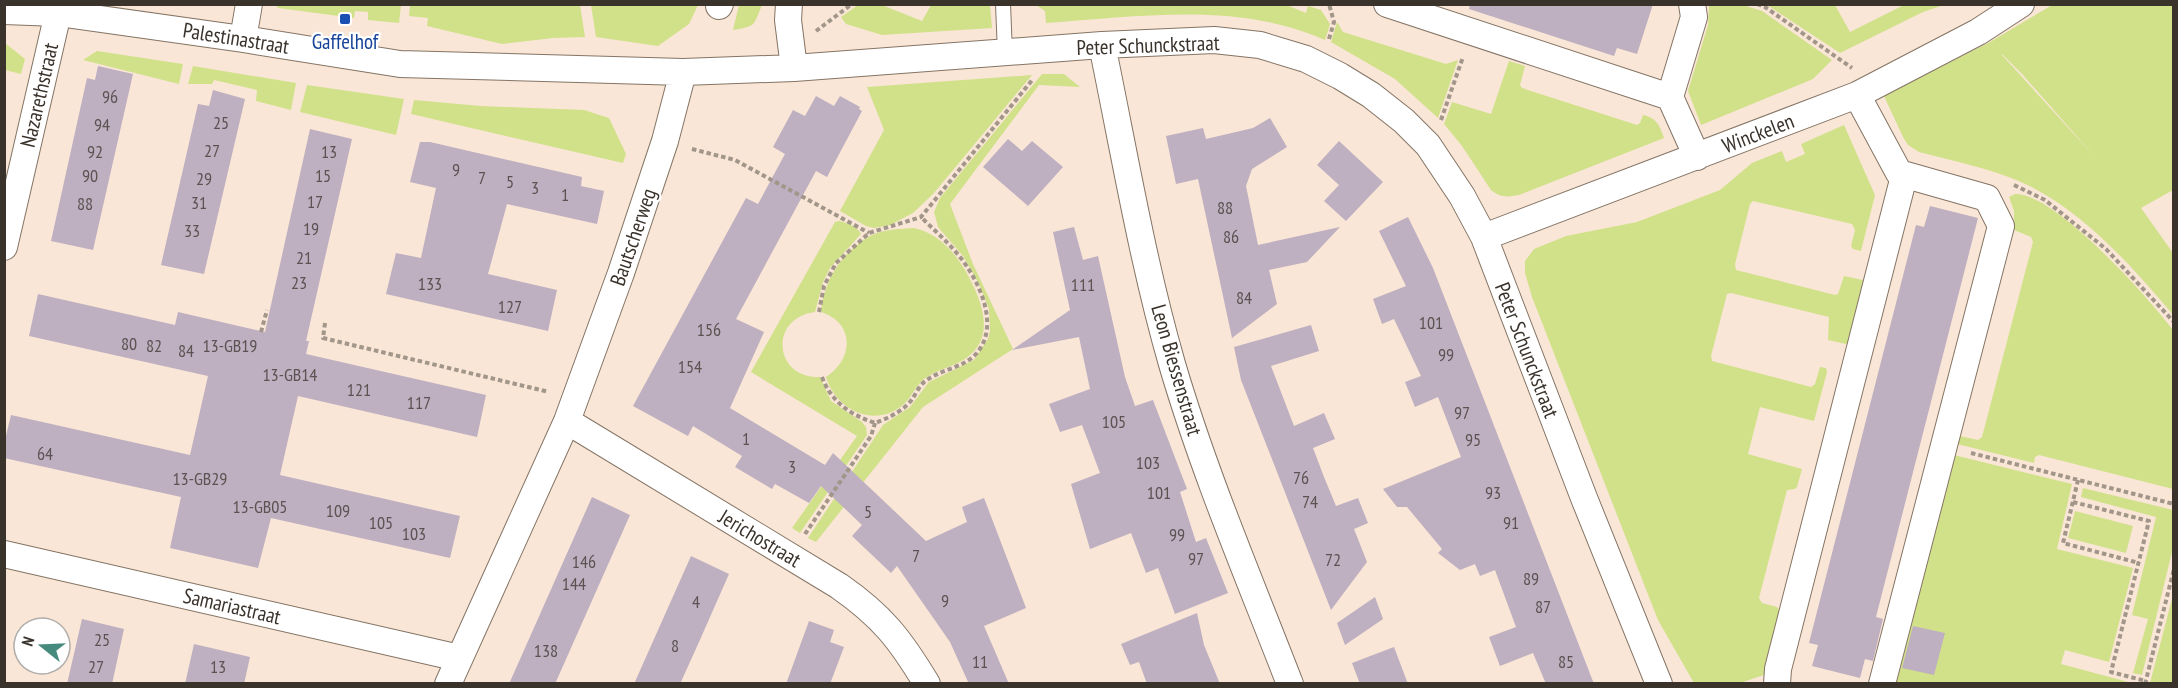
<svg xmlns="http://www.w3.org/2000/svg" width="2178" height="688" viewBox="0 0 2178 688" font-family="'PT Sans Narrow',sans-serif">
<rect width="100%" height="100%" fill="#f9e6d6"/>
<!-- green -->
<path fill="#d1e189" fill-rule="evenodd" d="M 1284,4 L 1306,13 L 1308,6 L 1321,10 L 1330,24 L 1325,40 C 1237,1 1139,17 1046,23 L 1045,11 L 1036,5 Z
M 276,5 L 401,5 L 399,23 L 368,20 L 368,12 L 355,11 L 354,18 L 278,8 Z
M 410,5 L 580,5 L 585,37 L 553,38 L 502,44 L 427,26 L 428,18 L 409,16 Z
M 591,5 L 591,4 L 698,5 L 689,24 L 658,46 L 596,37 Z
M 739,5 L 762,5 C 753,26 757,26 733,30 Z
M 858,5 L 882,5 L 922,21 L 931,5 L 990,5 L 992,28 L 882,35 L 846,24 L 841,17 Z
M 1709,5 L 1743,5 L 1762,11 L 1832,60 L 1813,79 L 1701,125 L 1688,91 L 1708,25 Z
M 1767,5 L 1835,5 L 1850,32 L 1904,5 L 1944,5 L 1923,12 L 1840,53 Z
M 2052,5 L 2173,5 L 2173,190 L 2141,208 L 2173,253 L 2173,315 C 2133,267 2080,208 2021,182 C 1989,168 1953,161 1919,152 L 1908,145 L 1903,137 L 1884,96 L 1990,42 ZM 2002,54 L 2022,74 L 2095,157 L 2002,55 Z
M 1337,22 L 1343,32 L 1446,64 L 1458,60 L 1438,118 L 1395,79 L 1331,42 Z
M 5,43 L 25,59 L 21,74 L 5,70 Z
M 97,51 L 183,64 L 179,84 L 83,60 Z
M 1509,61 L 1525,66 L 1520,85 L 1522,88 L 1637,125 L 1640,123 L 1643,115 C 1657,118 1660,126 1664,138 L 1519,195 C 1507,197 1501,198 1491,190 L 1462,146 L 1444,124 L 1452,102 L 1491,114 Z
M 193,66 L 296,83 L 291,110 L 256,101 L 257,90 L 214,80 L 212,84 L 188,84 Z
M 1042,74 L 1064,74 L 1080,87 L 1039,85 L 950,204 L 973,264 L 1013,349 L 923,407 L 816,542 L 808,538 L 883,425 L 910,407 L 929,382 L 974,360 L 988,339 L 990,331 L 989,309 L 978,282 L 963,256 L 938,227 L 934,212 L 940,198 Z
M 1032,75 L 934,193 L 913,213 L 890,225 L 874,228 L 866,226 L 840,211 L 884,130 L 867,87 Z
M 307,85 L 404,99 L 396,135 L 300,112 Z
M 414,100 L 481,106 L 584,110 L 609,118 L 626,154 L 623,163 L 411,114 Z
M 1844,125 L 1875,195 L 1861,251 L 1853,249 L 1851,246 L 1855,230 L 1852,224 L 1757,202 L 1753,201 L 1750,204 L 1735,264 L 1736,270 L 1835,295 L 1838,294 L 1844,276 L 1863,280 L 1864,282 L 1850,342 L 1846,344 L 1828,340 L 1829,317 L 1731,293 L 1727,294 L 1711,356 L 1712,361 L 1811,387 L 1815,384 L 1820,367 L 1826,368 L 1827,372 L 1814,421 L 1760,407 L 1748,454 L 1802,469 L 1797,487 L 1795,489 L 1787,490 L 1759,598 L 1762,603 L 1777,607 L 1780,611 L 1764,675 L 1740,683 L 1694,683 L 1658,620 L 1532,297 L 1525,273 L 1525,261 L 1534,249 L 1566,236 L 1637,222 L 1720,190 L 1752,163 L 1782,151 L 1786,162 L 1805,154 L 1801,144 Z
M 2015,194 C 2055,193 2148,297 2173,330 L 2173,489 L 2039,455 L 2035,457 L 2034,463 L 1957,444 L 1960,436 L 1978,440 L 1982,437 L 2033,242 L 2031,237 L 2014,230 L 2014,211 L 2009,197 Z
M 839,221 C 848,223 857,226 861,234 L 830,268 L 823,282 L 815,312 C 768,318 774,379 820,377 L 831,401 L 862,422 L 866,427 L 867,435 L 800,533 L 792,528 L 857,436 L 751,372 L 835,222 Z
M 914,228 C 937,233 953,250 965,270 C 981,298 998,337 965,359 C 952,367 936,370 924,379 C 915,386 912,397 904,404 C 875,430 835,409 826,377 C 854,359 855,323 821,312 C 823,281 843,250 872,235 C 885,229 900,229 914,228 Z
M 1954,455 L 2072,484 L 2057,549 L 2133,568 L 2109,662 L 2065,650 L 2061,664 L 2132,683 L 1896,684 Z
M 2083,488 L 2173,510 L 2173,548 L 2142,675 L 2133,673 L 2148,619 L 2132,615 L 2156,517 L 2081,497 Z
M 2075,511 L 2133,526 L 2126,553 L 2068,538 Z
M 2173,591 L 2173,683 L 2150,683 L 2173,595 Z"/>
<!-- building -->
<path fill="#beafc1" d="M 1470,4 L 1653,4 L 1637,54 L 1617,48 L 1614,56 L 1469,9 Z
M 98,66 L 133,74 L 93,250 L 51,241 L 87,78 L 95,80 Z
M 213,90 L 245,99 L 204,274 L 161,265 L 198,104 L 209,106 Z
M 816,96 L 834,106 L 840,96 L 860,107 L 859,109 L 862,111 L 827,177 L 816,171 L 736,319 L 764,332 L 730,408 L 825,465 L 833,453 L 926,541 L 967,522 L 962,507 L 984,498 L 1026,608 L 984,626 L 1009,684 L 969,684 L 950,642 L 897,566 L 891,573 L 852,536 L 862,525 L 821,486 L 809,503 L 775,484 L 772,489 L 735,467 L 742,456 L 693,426 L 688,436 L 633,406 L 746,198 L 758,204 L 785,154 L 773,147 L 793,110 L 805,116 Z
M 1270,118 L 1287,147 L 1252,169 L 1246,186 L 1258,245 L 1340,227 L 1307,262 L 1269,270 L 1277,304 L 1232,338 L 1198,179 L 1176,184 L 1166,136 L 1203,128 L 1206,139 L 1253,128 Z
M 310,129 L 352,139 L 306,341 L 309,341 L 306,354 L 486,395 L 477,437 L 298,396 L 280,475 L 460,516 L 450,558 L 271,518 L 258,568 L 170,548 L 181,497 L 4,458 L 4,444 L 11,415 L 190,455 L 208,376 L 29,336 L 38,294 L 175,325 L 178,312 L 265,332 Z
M 1008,139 L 1022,151 L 1032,141 L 1063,167 L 1028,206 L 983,167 Z
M 1339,141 L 1383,182 L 1346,221 L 1324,201 L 1339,185 L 1317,165 Z
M 420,142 L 430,142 L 582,177 L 581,186 L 604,191 L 597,224 L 507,204 L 488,274 L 557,290 L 548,331 L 386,294 L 396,253 L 421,258 L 436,188 L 410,182 Z
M 1930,206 L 1978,218 L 1876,617 L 1883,619 L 1873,661 L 1865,659 L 1860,678 L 1812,666 L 1818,645 L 1809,643 L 1916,225 L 1924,227 Z
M 1408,217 L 1433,268 L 1594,684 L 1546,684 L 1533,653 L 1500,666 L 1489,637 L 1516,627 L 1495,570 L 1480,576 L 1475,564 L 1460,570 L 1438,553 L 1442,549 L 1407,507 L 1397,507 L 1383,489 L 1461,457 L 1438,397 L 1415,407 L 1405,382 L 1421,376 L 1394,319 L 1382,324 L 1373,299 L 1406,286 L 1379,231 Z
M 1074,227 L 1083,260 L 1098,256 L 1125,377 L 1135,406 L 1153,400 L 1187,489 L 1180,492 L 1196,542 L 1206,538 L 1228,593 L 1175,614 L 1158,568 L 1146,573 L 1131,533 L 1090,549 L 1071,484 L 1100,473 L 1082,425 L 1060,432 L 1049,404 L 1090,389 L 1079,337 L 1012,350 L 1070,310 L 1053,232 Z
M 1311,325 L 1319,351 L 1271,366 L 1294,426 L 1324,413 L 1335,439 L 1313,448 L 1324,477 L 1336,506 L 1358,498 L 1368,523 L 1354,529 L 1367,562 L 1331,610 L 1241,380 L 1234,347 Z
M 592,497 L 630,515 L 555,684 L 509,684 Z
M 691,556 L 729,574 L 699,642 L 680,684 L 634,684 Z
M 1375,597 L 1383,619 L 1345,645 L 1337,623 Z
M 1197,613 L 1204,645 L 1220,684 L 1147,684 L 1139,662 L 1130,665 L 1121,644 Z
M 82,619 L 124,629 L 112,684 L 67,684 Z
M 809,621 L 834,630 L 830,642 L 844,647 L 830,684 L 786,684 Z
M 1913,626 L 1945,633 L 1934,675 L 1902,668 Z
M 194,644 L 250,657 L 244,684 L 185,684 Z
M 1394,647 L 1408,684 L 1360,684 L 1352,663 Z"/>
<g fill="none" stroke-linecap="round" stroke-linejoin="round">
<defs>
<path id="service" d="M 1003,4 L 1005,53"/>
<path id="minor" d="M 789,4 L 788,20 L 794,68
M 1387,4 L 1670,97
M 1692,4 L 1694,17 L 1670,97 L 1697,157
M 719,6 L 720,4
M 4,11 L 58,13 L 243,39 L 400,64 L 683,72 L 794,68 L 1102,45 L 1214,40 L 1260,45 L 1306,59 L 1340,76 L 1371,95 L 1404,121 L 1428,145 L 1462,196 L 1484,237 L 1584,498 L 1659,684
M 243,39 L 249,4
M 1102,45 C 1124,151 1142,260 1172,364 C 1204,473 1249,578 1290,684
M 1857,95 L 1899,173 L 1987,198 L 2001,226 L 1882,684
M 1484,237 L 1857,95 L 1978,32 L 2021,4
M 4,247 L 58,13
M 567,421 L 839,586 C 882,616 900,639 927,684
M 4,554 L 459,658
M 448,684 L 567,421 L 621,273 L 665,141 L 683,72
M 1777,684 L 1778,669 L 1904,176"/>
</defs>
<!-- service casing -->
<use href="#service" stroke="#847465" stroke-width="16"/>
<!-- minor casing -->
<use href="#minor" stroke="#847465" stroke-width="28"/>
<!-- path -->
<path stroke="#a29589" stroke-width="4" stroke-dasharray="4.5 3" stroke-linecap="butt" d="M 1757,4 L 1765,7 L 1852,68
M 816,31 L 852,4
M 1329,39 L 1334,22 L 1329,4
M 1441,120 L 1463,57
M 692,149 L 735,160 L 869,233
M 2014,185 L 2045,200 L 2106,249 L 2174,322
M 819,312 L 824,286 L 836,263 L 869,233 L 921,217 L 1033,79
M 325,323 L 323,338 L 549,392
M 261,332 L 267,310
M 822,377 C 831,402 851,415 875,423 C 889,418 905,410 913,398 C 916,393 919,387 923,383 C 939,369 962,369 976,354 C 1001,326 979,281 960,257 C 948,242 934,230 921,217
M 1971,453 L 2174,504
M 2078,480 L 2063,543 L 2139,563
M 2073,502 L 2149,521 L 2111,672 L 2146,681
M 805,534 L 871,436 L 875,423
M 2145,684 L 2174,569"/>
<!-- service -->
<use href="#service" stroke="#fff" stroke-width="14"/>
<!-- minor -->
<use href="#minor" stroke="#fff" stroke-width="26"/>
</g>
<!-- markers -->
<rect fill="#1a4fb4" stroke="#fff" stroke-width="2" x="339" y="13" width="12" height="12" rx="3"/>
<g text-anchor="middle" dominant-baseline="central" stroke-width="4.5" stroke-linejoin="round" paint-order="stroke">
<!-- number labels -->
<g font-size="18" fill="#5b5251">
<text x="110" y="96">96</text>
<text x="221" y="122">25</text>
<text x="102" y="124">94</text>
<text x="212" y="150">27</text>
<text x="95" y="151">92</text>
<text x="329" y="151">13</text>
<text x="456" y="169">9</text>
<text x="90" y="175">90</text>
<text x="323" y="175">15</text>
<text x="482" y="177">7</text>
<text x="204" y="178">29</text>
<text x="510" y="181">5</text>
<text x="535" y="187">3</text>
<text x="565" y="194">1</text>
<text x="315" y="201">17</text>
<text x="199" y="202">31</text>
<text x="85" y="203">88</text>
<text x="1225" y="207">88</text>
<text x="311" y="228">19</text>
<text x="192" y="230">33</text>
<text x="1231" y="236">86</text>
<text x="304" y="257">21</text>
<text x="299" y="282">23</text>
<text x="430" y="283">133</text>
<text x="1083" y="284">111</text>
<text x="1244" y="297">84</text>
<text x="510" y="306">127</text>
<text x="1431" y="322">101</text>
<text x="709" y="329">156</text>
<text x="129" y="343">80</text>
<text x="154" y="345">82</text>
<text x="230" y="345">13-GB19</text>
<text x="186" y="350">84</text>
<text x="1446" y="354">99</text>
<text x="690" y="366">154</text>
<text x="290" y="374">13-GB14</text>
<text x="359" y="389">121</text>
<text x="419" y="402">117</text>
<text x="1462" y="412">97</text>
<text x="1114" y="421">105</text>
<text x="746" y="438">1</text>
<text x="1473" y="439">95</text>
<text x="45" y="453">64</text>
<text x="1148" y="462">103</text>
<text x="792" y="466">3</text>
<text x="1301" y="477">76</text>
<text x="200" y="478">13-GB29</text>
<text x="1159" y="492">101</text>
<text x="1493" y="492">93</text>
<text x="1310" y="501">74</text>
<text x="260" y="506">13-GB05</text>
<text x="338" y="510">109</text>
<text x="868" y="511">5</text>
<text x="381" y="522">105</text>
<text x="1511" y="522">91</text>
<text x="414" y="533">103</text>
<text x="1177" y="534">99</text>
<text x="916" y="555">7</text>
<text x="1196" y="558">97</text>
<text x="1333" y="559">72</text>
<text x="584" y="561">146</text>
<text x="1531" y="578">89</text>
<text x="574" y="583">144</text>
<text x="945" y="600">9</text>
<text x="696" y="601">4</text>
<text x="1543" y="606">87</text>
<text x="102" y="639">25</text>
<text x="675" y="645">8</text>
<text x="546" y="650">138</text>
<text x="980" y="661">11</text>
<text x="1566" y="661">85</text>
<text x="96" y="666">27</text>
<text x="218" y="666">13</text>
</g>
<!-- street labels -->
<g font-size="21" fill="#3a332c" stroke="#fff">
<text transform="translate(236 38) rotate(9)">Palestinastraat</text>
<text transform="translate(1148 45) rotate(-2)">Peter Schunckstraat</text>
<text transform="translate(39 95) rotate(-77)">Nazarethstraat</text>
<text transform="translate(1758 133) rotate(-21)">Winckelen</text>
<text transform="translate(633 237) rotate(-71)">Bautscherweg</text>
<text transform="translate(1527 350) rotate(69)">Peter Schunckstraat</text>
<text transform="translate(1177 370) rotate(74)">Leon Biessenstraat</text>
<text transform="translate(760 538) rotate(31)">Jerichostraat</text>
<text transform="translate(232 606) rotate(13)">Samariastraat</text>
</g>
<!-- transit labels -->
<g font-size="21" fill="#164399" stroke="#fff">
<text x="345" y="41">Gaffelhof</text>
</g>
</g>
<!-- border -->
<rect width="2178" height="688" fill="none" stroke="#3a332c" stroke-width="12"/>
<!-- north arrow -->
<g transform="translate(42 646) rotate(288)"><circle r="28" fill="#ffffff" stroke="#b0adab" stroke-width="1.5"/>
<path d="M0-4.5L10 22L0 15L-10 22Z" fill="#468a7e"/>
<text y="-9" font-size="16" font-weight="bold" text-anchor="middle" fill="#3a332c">N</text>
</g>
</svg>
